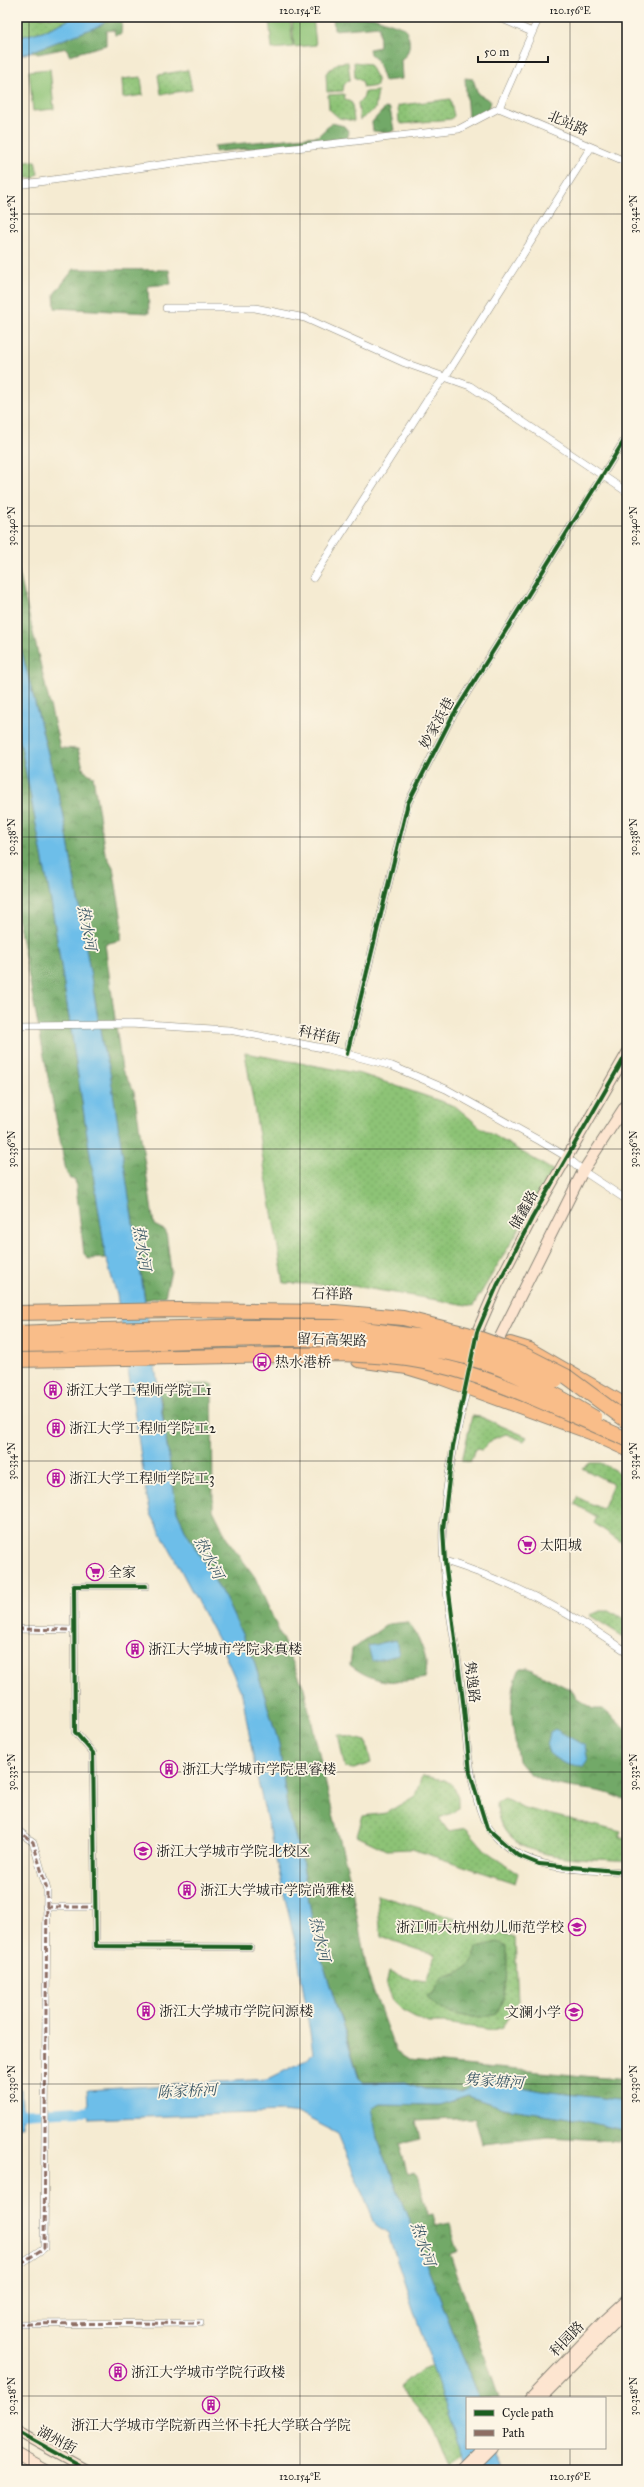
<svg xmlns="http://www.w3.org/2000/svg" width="644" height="2487" viewBox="0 0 644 2487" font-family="'IM FELL Great Primer','Noto Serif SC',serif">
<defs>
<pattern id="green-dots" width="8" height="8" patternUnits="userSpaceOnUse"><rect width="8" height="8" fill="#8dc376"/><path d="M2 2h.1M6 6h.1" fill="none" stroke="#79a766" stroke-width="1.8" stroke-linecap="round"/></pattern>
<pattern id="forest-crowns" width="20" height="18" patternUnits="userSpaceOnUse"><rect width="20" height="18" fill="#72a967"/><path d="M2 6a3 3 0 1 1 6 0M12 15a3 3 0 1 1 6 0" fill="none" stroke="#5d8954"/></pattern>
</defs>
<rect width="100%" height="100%" fill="#fcf5e5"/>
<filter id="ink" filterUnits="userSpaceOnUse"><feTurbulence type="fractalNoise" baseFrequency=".025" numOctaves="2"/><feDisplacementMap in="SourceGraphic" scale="8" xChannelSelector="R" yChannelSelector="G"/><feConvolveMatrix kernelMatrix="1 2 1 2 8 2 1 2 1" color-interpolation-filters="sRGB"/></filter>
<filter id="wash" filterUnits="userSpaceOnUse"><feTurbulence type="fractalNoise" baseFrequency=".012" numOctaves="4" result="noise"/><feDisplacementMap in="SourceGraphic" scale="16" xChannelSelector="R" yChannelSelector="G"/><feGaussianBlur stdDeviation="0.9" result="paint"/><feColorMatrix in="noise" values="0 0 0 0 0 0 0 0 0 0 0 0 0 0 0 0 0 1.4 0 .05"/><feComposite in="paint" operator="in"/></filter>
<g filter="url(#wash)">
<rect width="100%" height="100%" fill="#f5ebd2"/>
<!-- green -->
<path fill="url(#green-dots)" stroke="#547049" d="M 17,17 L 75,17 L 46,30 L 17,38 Z
M 348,62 L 350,79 L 344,85 L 343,91 L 327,92 L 326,73 L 338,63 Z
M 354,62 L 369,64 L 377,79 L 377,86 L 364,88 L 362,81 L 355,78 Z
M 188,70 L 192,90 L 161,94 L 158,75 Z
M 141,77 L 143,95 L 123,98 L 122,79 Z
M 378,91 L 375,109 L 360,120 L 358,103 L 363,99 L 365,92 Z
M 344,94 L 345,99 L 352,103 L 354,121 L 339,118 L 329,109 L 328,95 Z
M 450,99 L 454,116 L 451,119 L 402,124 L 399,122 L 398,106 L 401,105 Z
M 35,161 L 38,174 L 34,178 L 20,178 L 19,163 Z
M 245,1053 L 361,1074 L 455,1106 L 480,1127 L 554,1171 L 473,1306 L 353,1286 L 284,1283 Z
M 472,1416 L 481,1417 L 527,1437 L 524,1441 L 506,1434 L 493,1439 L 482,1450 L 476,1449 L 470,1462 L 462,1461 Z
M 590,1463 L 601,1463 L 627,1477 L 627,1546 L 594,1523 L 597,1517 L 575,1504 L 577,1497 L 602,1509 L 613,1484 L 582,1468 Z
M 601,1611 L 611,1611 L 627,1621 L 627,1639 L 589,1615 Z
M 338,1734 L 366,1741 L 371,1763 L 355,1769 L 345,1768 Z
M 422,1776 L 445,1780 L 453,1785 L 458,1797 L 458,1808 L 452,1813 L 439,1818 L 448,1831 L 466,1828 L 486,1851 L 518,1873 L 515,1883 L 412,1849 L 386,1850 L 357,1836 L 363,1816 L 386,1813 L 415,1796 Z
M 505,1798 L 524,1808 L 621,1832 L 619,1837 L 627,1838 L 627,1861 C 582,1856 497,1866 497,1802 Z
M 377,1895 L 515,1937 L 518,2003 L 502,2027 L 493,2030 L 445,2023 L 428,2023 L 415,2017 L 402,2010 L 392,2000 L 386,1986 L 389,1972 L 411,1979 L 426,1981 L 435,1955 L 381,1937 Z
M 433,2365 L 463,2458 L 450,2467 L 435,2430 L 400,2387 L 422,2369 Z"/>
<!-- forest -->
<path fill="url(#forest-crowns)" stroke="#476242" d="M 111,17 L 140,17 L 122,21 L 121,34 L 115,35 L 114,30 L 106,31 L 106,45 L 69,55 L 67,48 L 38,54 L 31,51 L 99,26 Z
M 333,17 L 373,17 L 405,28 C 411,40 412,51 401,60 L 402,79 L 384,81 L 377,60 L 370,54 L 369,49 L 380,47 L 379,26 L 334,30 Z
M 465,78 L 473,79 L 478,94 L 491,101 L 488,110 L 468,118 Z
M 385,108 L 390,109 L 394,130 L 390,133 L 373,131 L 372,122 Z
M 332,123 L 344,126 L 349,132 L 347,139 L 215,152 L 214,146 L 318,136 Z
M 74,269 L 169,270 L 171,284 L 148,286 L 149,313 L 55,308 L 54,294 Z
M 17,564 L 60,748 L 78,749 L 84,771 L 93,776 L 105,853 L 113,867 L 122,921 L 121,940 L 105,944 L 122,1070 L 134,1091 L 154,1225 L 166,1231 L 171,1271 L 165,1296 L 145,1300 L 107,1057 L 103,1048 L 63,812 L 17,633 Z
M 17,726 L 52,907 L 106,1258 L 89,1259 L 84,1254 L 75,1179 L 70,1179 L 66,1171 L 17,915 Z
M 212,1384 L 213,1510 L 228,1540 L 255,1577 L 304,1688 L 330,1802 L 350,1879 L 368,1976 L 396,2052 L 409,2060 L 627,2080 L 627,2101 L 542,2091 L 486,2080 L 470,2090 L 450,2091 L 424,2089 L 405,2082 L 361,2082 L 315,1938 L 302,1860 L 287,1808 L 279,1744 L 253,1658 L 226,1600 L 186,1532 L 177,1511 L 171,1478 L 161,1399 L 157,1385 Z
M 408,1622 C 418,1636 431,1660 425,1678 C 395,1684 375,1684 350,1665 L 352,1649 L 388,1624 Z
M 520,1668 L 528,1668 L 573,1691 L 577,1699 L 593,1709 L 603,1709 L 627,1730 L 627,1801 C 619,1798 611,1794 603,1792 C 574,1786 537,1789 518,1761 C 513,1727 506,1700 520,1668 Z
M 498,1942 L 507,1947 C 507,1971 508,1992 497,2014 C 476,2021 440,2016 427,1996 L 433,1993 L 443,1977 C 463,1971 473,1969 477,1947 Z
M 468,2096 L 503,2108 L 571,2118 L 627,2131 L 627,2150 L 621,2141 L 549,2137 L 482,2144 L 475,2118 L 416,2121 L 420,2139 L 399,2144 L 408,2174 L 414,2172 L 419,2178 L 428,2215 L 433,2214 L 436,2226 L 450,2223 L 458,2251 L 450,2254 L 499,2398 L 479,2398 L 377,2138 L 371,2110 L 373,2107 L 380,2104 L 438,2105 Z"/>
<!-- pitch -->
<path fill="#8dc376" stroke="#547049" d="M 269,17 L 290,17 L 293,47 L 272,49 Z
M 292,17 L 313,17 L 316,45 L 294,47 Z
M 50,69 L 54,109 L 33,111 L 29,71 Z"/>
<!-- water -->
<path fill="#6dbee9" stroke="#446d82" d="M 75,17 L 111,17 L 99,26 L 17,57 L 17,38 L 46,30 Z
M 17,633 L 63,812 L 103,1048 L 109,1066 L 177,1511 L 186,1532 L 226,1600 L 253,1658 L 279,1744 L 287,1808 L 302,1860 L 315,1938 L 359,2078 L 364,2083 L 405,2082 L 424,2089 L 464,2091 L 486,2080 L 542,2091 L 627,2101 L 627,2131 L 571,2118 L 503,2108 L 468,2096 L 438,2105 L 380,2104 L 372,2108 L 377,2138 L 479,2398 L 467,2398 L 467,2448 L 494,2448 L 499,2470 L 467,2470 L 388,2234 L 376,2226 L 337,2133 L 300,2114 L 282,2112 L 89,2119 L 87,2090 L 268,2079 L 307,2060 L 313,2052 L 297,1950 L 256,1773 L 242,1694 L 220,1644 L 151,1514 L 147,1497 L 117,1295 L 106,1258 L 52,907 L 17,726 Z
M 396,1640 L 399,1655 L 372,1661 L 368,1646 Z
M 555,1729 L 585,1746 L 588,1761 L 583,1767 C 570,1767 559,1762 549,1753 L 547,1747 L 550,1732 Z
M 17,2089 L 21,2089 L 23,2126 L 17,2126 Z"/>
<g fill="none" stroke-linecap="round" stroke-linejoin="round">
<!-- canal -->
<path stroke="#6dbee9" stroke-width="10" d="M 17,2114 L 101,2110"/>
</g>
</g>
<g filter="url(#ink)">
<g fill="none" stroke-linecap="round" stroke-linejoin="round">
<defs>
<path id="street" d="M 498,17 L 532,32
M 499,108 L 627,162
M 17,185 L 209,158 L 459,129 L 499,108 L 539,17
M 166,308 L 255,308 L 305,318 L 405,363 L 470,386 L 627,492
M 313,578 L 428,399 L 445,377 L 591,147
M 17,1025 L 130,1024 L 229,1030 L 328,1049 L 392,1066 L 446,1089 L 540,1141 L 567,1157 L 583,1171 L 627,1200
M 347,1054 L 408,803 L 452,717 L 627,436
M 467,1387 C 456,1434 446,1480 443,1528 C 441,1574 454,1631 460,1678 C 466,1722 466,1767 480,1809 C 484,1823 490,1832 501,1842 C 534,1872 584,1869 627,1872
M 445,1561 C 509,1581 572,1613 627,1652
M 146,1586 L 74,1586 L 75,1732 L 93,1753 L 96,1946 L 250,1947
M 17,1629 L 74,1630
M 17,1830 L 33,1842 L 47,1890 L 44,2248 L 17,2266
M 46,1907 L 95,1907
M 17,2324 L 200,2323"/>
<path id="secondary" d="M 468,1380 L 477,1332 L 497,1286 L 532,1218 L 627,1053
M 471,1381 L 499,1339 L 583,1171 L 627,1103
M 530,2398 L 604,2321 L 627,2300
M 541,2398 L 627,2311
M 17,2431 L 87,2470
M 17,2454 L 46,2470
M 459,2470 L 481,2448
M 470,2470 L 492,2448"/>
<path id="primary" d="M 510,1343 L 530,1349 L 627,1405
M 358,1361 L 407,1368 L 440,1378 L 590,1433 L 627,1450"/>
<path id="highway" d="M 17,1333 L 65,1331
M 17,1346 L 65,1345"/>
</defs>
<!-- street casing -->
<use href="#street" stroke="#888477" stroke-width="8"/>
<!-- secondary casing -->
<use href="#secondary" stroke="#888477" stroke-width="12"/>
<!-- primary casing -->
<use href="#primary" stroke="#888477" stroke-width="14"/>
<!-- highway casing -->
<use href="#highway" stroke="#888477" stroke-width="16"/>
<!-- street -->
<use href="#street" stroke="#fff" stroke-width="7"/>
<!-- secondary -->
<use href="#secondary" stroke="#fde5d0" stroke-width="10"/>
<!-- primary -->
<use href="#primary" stroke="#f9bd89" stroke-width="12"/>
<!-- highway -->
<use href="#highway" stroke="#f9bd89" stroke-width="14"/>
<defs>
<path id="highway-bridge" d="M 17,1313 L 178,1310 L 335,1312 L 403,1318 L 467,1334 L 525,1355 L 566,1376 L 627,1421
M 65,1331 L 218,1327 L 349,1327 L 453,1341 L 503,1358 L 556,1380
M 65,1345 C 118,1343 172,1342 225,1340 C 303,1338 371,1337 449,1353 C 501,1364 550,1390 595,1418
M 17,1360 L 343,1354 C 374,1356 406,1357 437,1365 C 502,1380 565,1413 627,1439"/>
</defs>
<!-- highway-bridge casing -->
<use href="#highway-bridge" stroke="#888477" stroke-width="16" stroke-linecap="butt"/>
<!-- highway-bridge -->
<use href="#highway-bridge" stroke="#f9bd89" stroke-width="14"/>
<!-- quiet -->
<path stroke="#8d6e63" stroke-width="3" stroke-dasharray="6 3" stroke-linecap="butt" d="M 17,1629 L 74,1630
M 17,1830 L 33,1842 L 47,1890 L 44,2248 L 17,2266
M 46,1907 L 95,1907
M 17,2324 L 200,2323"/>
<defs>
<path id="cycleway" d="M 627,1053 L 532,1218 L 497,1286 L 477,1332 L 453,1446 L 443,1529 L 445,1561 L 464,1709 L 470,1773 L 487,1828 L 517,1855 L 539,1864 L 627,1872
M 347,1054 L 408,803 L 452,717 L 627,436
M 146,1586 L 74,1586 L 75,1732 L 93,1753 L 96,1946 L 250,1947
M 17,2431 L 87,2470"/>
</defs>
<!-- cycleway casing -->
<use href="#cycleway" stroke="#fcf5e5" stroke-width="6"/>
<!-- cycleway -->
<use href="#cycleway" stroke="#1b5e20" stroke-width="4"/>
</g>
</g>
<!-- ticks -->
<path fill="none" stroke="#1c1c1c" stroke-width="1" stroke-opacity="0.45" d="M 29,17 L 29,2470M 300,17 L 300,2470M 570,17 L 570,2398M 17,214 L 627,214M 17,526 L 627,526M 17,837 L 627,837M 17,1149 L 627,1149M 17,1461 L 627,1461M 17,1772 L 627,1772M 17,2084 L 627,2084M 17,2396 L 627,2396M 570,2448 L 570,2470"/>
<!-- icons -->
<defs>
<symbol id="bus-ring" viewBox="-11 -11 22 22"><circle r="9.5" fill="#fcf5e5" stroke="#b5179e" stroke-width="1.5"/><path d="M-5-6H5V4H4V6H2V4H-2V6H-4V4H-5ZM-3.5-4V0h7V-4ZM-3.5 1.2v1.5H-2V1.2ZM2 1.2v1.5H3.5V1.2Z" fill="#b5179e"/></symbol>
<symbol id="building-ring" viewBox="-11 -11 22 22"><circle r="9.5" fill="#fcf5e5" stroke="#b5179e" stroke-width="1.5"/><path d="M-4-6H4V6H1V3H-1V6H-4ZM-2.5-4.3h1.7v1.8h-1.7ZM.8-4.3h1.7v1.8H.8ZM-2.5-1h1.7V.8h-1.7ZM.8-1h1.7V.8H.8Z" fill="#b5179e"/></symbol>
<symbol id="supermarket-ring" viewBox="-11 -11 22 22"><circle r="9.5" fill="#fcf5e5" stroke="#b5179e" stroke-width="1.5"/><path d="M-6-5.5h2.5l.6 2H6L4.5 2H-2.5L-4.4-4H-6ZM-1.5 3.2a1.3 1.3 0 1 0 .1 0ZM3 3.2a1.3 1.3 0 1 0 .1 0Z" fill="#b5179e"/></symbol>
<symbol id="university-ring" viewBox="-11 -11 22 22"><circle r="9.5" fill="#fcf5e5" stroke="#b5179e" stroke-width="1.5"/><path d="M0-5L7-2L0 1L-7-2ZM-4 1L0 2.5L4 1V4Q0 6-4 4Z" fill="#b5179e"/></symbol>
<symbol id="school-ring" viewBox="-11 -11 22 22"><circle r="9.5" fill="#fcf5e5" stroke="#b5179e" stroke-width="1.5"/><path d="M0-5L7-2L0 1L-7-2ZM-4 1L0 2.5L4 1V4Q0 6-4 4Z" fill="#b5179e"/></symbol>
</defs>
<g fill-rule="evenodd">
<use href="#bus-ring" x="252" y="1352" width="20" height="20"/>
<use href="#building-ring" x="43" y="1380" width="20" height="20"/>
<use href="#building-ring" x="46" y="1418" width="20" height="20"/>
<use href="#building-ring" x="46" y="1468" width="20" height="20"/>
<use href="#supermarket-ring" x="517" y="1535" width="20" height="20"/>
<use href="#supermarket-ring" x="85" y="1562" width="20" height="20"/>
<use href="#building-ring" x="125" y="1639" width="20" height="20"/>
<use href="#building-ring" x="159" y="1759" width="20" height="20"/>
<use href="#university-ring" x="133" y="1841" width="20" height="20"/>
<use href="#building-ring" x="177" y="1880" width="20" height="20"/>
<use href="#school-ring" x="567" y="1917" width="20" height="20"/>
<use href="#building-ring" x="136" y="2001" width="20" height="20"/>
<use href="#school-ring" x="564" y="2002" width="20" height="20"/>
<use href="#building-ring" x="108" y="2362" width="20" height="20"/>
<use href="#building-ring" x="201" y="2395" width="20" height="20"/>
</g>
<g text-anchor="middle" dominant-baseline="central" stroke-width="3.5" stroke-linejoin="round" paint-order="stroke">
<!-- street labels -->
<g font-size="14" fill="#1c1c1c" stroke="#fcf5e5">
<text transform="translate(568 123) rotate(23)">北站路</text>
<text transform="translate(437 723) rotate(-61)">妙家浜巷</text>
<text transform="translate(319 1035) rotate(12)">科祥街</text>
<text transform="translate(524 1210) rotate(-61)">储鑫路</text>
<text transform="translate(332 1294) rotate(1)">石祥路</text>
<text transform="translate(332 1340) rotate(2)">留石高架路</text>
<text transform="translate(472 1682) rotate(83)">隽逸路</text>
<text transform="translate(567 2339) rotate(-46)">科园路</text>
<text transform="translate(57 2440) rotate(28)">湖州街</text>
</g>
<!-- poi labels -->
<g font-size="14" fill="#1c1c1c" stroke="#fcf5e5" text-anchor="start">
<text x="275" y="1362">热水港桥</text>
<text x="66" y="1390">浙江大学工程师学院工1</text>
<text x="69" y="1428">浙江大学工程师学院工2</text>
<text x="69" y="1478">浙江大学工程师学院工3</text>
<text x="540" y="1545">太阳城</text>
<text x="108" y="1572">全家</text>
<text x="148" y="1649">浙江大学城市学院求真楼</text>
<text x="182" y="1769">浙江大学城市学院思睿楼</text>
<text x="156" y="1851">浙江大学城市学院北校区</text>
<text x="200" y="1890">浙江大学城市学院尚雅楼</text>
<text x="564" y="1927" text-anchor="end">浙江师大杭州幼儿师范学校</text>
<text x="159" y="2011">浙江大学城市学院问源楼</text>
<text x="561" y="2012" text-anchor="end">文澜小学</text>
<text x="131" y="2372">浙江大学城市学院行政楼</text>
<text x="211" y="2425" text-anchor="middle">浙江大学城市学院新西兰怀卡托大学联合学院</text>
</g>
<!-- water labels -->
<g font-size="15" font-style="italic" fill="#385564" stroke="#fcf5e5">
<text transform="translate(87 928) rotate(80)">热水河</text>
<text transform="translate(142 1248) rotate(81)">热水河</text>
<text transform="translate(209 1558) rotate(63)">热水河</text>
<text transform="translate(320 1939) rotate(77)">热水河</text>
<text transform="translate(494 2081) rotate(4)">隽家塘河</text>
<text transform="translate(187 2091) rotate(-3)">陈家桥河</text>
<text transform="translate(423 2244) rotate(71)">热水河</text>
</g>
</g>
<!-- margin -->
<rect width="644" height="2487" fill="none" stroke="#fcf5e5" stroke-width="44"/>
<!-- legend -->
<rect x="466" y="2397" width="140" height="52" fill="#fcf5e5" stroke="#a29e95"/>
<rect x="474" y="2410" width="20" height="6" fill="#1b5e20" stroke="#a29e95"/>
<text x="502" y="2417" font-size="12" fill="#1c1c1c">Cycle path</text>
<rect x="474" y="2430" width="20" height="6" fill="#8d6e63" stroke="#a29e95"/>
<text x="502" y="2437" font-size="12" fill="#1c1c1c">Path</text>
<!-- scale -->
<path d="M478 56v6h70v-6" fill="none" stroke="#1c1c1c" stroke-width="2"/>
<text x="484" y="56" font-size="12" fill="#1c1c1c" stroke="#fcf5e5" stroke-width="3" paint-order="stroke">50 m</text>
<rect x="22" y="22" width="600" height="2443" fill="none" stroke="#1c1c1c" stroke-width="1.5"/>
<g font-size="10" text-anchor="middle" fill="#1c1c1c">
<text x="300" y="14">120.154°E</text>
<text x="570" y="14">120.156°E</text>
<text transform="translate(11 214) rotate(-90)" y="4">30.342°N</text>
<text transform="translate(633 214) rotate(-90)" y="4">30.342°N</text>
<text transform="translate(11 526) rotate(-90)" y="4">30.340°N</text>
<text transform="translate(633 526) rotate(-90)" y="4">30.340°N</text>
<text transform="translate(11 837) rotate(-90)" y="4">30.338°N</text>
<text transform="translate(633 837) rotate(-90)" y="4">30.338°N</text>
<text transform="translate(11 1149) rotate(-90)" y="4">30.336°N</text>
<text transform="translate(633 1149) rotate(-90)" y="4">30.336°N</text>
<text transform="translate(11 1461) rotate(-90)" y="4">30.334°N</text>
<text transform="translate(633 1461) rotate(-90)" y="4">30.334°N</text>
<text transform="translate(11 1772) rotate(-90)" y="4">30.332°N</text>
<text transform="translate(633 1772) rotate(-90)" y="4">30.332°N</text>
<text transform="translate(11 2084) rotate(-90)" y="4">30.330°N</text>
<text transform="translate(633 2084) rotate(-90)" y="4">30.330°N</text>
<text transform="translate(11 2396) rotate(-90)" y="4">30.328°N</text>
<text transform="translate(633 2396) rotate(-90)" y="4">30.328°N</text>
<text x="300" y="2480">120.154°E</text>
<text x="570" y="2480">120.156°E</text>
</g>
</svg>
